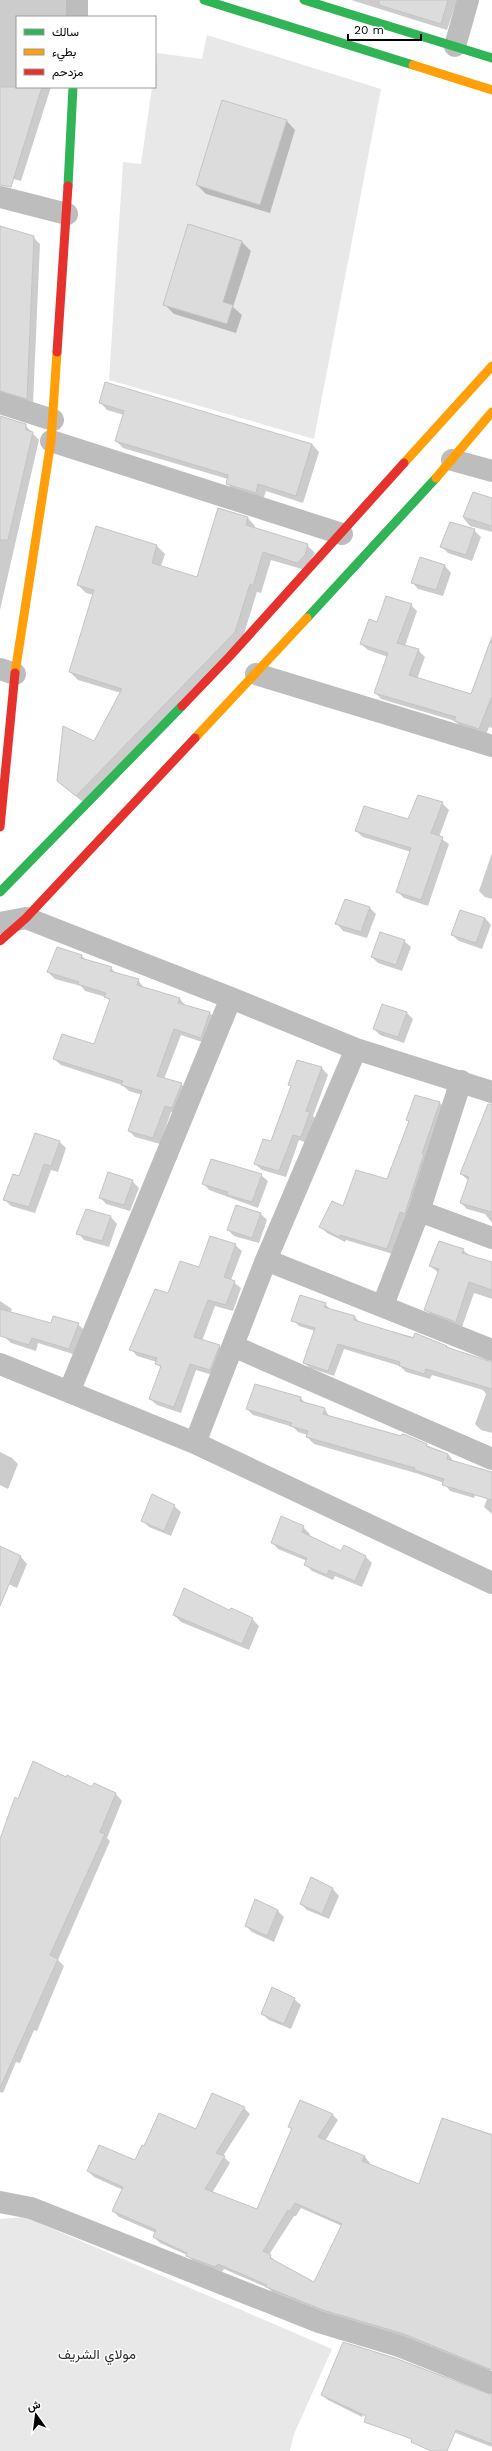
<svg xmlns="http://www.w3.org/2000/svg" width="492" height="2451" viewBox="0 0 492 2451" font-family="'Work Sans',Vazirmatn,sans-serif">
<rect width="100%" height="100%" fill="#fff"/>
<!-- green -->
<path fill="#e8e8e8" d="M 207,35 L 381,89 L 314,439 L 109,380 L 123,162 L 141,164 L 152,87 L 155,87 L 157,53 L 202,59 Z
M 25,2217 L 332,2349 L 294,2434 L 290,2451 L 0,2451 L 0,2219 Z"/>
<!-- shadow -->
<path fill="#0003" fill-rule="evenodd" d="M 0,0 L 73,0 L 71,17 L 17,17 L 17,87 L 51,87 L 21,181 L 0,175 Z
M 351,0 L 457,0 L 447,30 Z
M 286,120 L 295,130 L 270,213 L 206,194 L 197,185 Z
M 189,226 L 242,242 L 251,251 L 233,307 L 242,315 L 236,333 L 174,314 L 165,305 Z
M 0,227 L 33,237 L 40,244 L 33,404 L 0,399 Z
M 105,384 L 312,444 L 319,452 L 303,503 L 266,491 L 263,500 L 234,491 L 227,483 L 228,479 L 123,448 L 116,441 L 124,415 L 107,410 L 100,402 Z
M 0,417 L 25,425 L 39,440 L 0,610 Z
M 473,494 L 492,500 L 492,532 L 470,526 L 464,519 Z
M 248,518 L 255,526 L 254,529 L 307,545 L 315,553 L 305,570 L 271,560 L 261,593 L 257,592 L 242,640 L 84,803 L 58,781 L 95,742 L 121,693 L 78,680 L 70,672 L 94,595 L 86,593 L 78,585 L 96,527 L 157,546 L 165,554 L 161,566 L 197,578 Z
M 474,530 L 481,537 L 472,561 L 448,553 L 442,547 Z
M 421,559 L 445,566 L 451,573 L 443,596 L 418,589 L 412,582 Z
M 411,605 L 417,611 L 405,646 L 418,650 L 425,657 L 417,679 L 471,695 L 492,635 L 492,728 L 489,727 L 486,735 L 462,728 L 455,721 L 381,699 L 375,692 L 388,657 L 368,650 L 361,644 L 378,623 Z
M 442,803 L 449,810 L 439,837 L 449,844 L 428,906 L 404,898 L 398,892 L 411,852 L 363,837 L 356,831 L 409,820 Z
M 492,853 L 492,899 L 485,897 L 479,891 Z
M 370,908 L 376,914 L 367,938 L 343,931 L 337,924 Z
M 485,918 L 491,925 L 482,949 L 459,941 L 452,935 Z
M 404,941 L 411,947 L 402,971 L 378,963 L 372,957 Z
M 81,955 L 87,961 L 111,968 L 117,974 L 138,980 L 144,988 L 180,999 L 186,1006 L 210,1013 L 216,1020 L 208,1044 L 181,1035 L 164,1079 L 181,1084 L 188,1091 L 179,1114 L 171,1112 L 160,1144 L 135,1137 L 129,1131 L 142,1095 L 129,1091 L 122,1085 L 61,1065 L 54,1059 L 95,1045 L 110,1001 L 106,997 L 85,991 L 81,986 L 55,979 L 48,972 Z
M 406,1012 L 413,1019 L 404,1043 L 380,1035 L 374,1029 Z
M 298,1061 L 322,1068 L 328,1075 L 313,1116 L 316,1119 L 307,1143 L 299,1140 L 286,1177 L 262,1170 L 255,1164 L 272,1142 L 292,1087 L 289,1085 Z
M 416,1096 L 440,1103 L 446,1109 L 393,1254 L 346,1240 L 345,1242 L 327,1233 L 321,1227 L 343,1208 L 388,1180 L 409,1122 L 407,1120 Z
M 492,1119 L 492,1223 L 485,1214 L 467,1209 L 461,1203 L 469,1181 L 461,1174 Z
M 60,1142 L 66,1148 L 58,1172 L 51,1170 L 35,1213 L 11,1206 L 4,1199 L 20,1178 Z
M 261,1175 L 268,1181 L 258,1208 L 209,1190 L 203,1183 Z
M 132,1181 L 139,1188 L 130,1211 L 106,1204 L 100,1197 Z
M 236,1206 L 261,1214 L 267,1220 L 259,1243 L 234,1236 L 228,1230 Z
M 111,1217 L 117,1224 L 109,1247 L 84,1240 L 78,1233 Z
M 235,1245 L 242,1251 L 231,1280 L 241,1288 L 233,1311 L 215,1306 L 202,1341 L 219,1346 L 225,1353 L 216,1376 L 196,1370 L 181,1413 L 157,1405 L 150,1399 L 161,1369 L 157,1362 L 137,1356 L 131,1349 L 169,1294 L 199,1269 Z
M 463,1250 L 470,1256 L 492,1263 L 492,1299 L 474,1293 L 462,1327 L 431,1315 L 425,1309 L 439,1273 L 430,1266 Z
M 0,1301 L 12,1309 L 10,1313 L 51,1324 L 78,1324 L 85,1331 L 76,1355 L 38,1343 L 36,1351 L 11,1343 L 0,1332 Z
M 325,1304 L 332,1311 L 355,1317 L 360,1323 L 447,1346 L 450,1349 L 492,1363 L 492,1433 L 481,1430 L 475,1424 L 486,1394 L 483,1390 L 432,1375 L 430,1379 L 406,1372 L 400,1366 L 344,1349 L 334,1376 L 310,1368 L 304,1363 L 315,1331 L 299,1326 L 293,1320 Z
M 301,1398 L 306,1404 L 325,1409 L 330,1418 L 426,1445 L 448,1454 L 454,1462 L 482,1475 L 474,1498 L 450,1491 L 444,1483 L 419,1474 L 314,1444 L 307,1437 L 308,1435 L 298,1432 L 293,1427 L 253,1415 L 247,1409 Z
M 0,1452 L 12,1458 L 18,1464 L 8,1489 L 0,1485 Z
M 492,1486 L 492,1514 L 484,1507 Z
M 174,1506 L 181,1512 L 171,1536 L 149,1527 L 143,1521 Z
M 303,1527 L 310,1534 L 309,1536 L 342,1552 L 365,1556 L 372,1563 L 362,1587 L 335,1576 L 333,1580 L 312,1571 L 305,1564 L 307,1561 L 278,1549 L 272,1542 Z
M 0,1547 L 21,1557 L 27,1564 L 17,1588 L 0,1580 Z
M 230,1612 L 252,1619 L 259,1626 L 249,1650 L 181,1622 L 174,1615 Z
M 67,1779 L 93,1788 L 94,1784 L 116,1794 L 122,1801 L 107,1838 L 110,1841 L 58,1960 L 64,1966 L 37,2031 L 34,2030 L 20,2063 L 16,2062 L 3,2093 L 0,2092 L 0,1840 L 18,1800 Z
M 311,1879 L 333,1889 L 339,1896 L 329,1919 L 307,1910 L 301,1904 Z
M 277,1910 L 284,1917 L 274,1942 L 252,1932 L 246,1926 Z
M 294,1999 L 301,2005 L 291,2029 L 269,2020 L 262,2014 Z
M 244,2108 L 250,2114 L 223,2156 L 230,2163 L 212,2193 L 258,2210 L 292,2130 L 289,2127 L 332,2114 L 338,2120 L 325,2141 L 365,2157 L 370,2163 L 369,2165 L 419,2186 L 442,2119 L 492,2134 L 492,2368 L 490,2372 L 330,2316 L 273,2293 L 268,2288 L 224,2269 L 221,2273 L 193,2261 L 187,2255 L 160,2243 L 154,2237 L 156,2233 L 119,2217 L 113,2211 L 123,2190 L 94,2177 L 88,2171 L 135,2161 L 144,2147 L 197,2130 ZM 301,2208 L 342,2226 L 315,2284 L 276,2262 L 269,2255 L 294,2216 L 296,2216 Z
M 322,2395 L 492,2400 L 492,2447 L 370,2400 L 362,2417 L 328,2400 Z"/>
<!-- building -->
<path fill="#dcdcdc" stroke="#c4c4c4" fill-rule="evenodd" d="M 379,0 L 448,0 L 441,24 L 379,5 Z
M 0,87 L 42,87 L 11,187 L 0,185 Z
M 222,100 L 287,120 L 260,205 L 196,185 Z
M 188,224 L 242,241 L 223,302 L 233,305 L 227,324 L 163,305 Z
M 0,226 L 34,236 L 27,399 L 0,391 Z
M 105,382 L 312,444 L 296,496 L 258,484 L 256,493 L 226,484 L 228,475 L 115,441 L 124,411 L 99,403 Z
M 0,416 L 26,424 L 26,430 L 33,432 L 8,540 L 0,540 Z
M 473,492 L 492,498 L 492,526 L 463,517 Z
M 218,508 L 248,517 L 246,525 L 308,544 L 305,555 L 297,563 L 263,552 L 253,586 L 250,584 L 235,632 L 76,796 L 57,781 L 63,726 L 94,741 L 122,689 L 69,672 L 94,590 L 77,585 L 96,526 L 157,545 L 152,563 L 197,577 Z
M 450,522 L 475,529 L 466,555 L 440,547 Z
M 420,557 L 445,565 L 436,590 L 411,583 Z
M 386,596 L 412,604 L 397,643 L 419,649 L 409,675 L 471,694 L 490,642 L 492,642 L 492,696 L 479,729 L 454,721 L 456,717 L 374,693 L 388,653 L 360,644 L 369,619 L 377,622 Z
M 418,795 L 443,802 L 431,833 L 443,837 L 421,900 L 396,892 L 411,848 L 355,831 L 364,806 L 408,819 Z
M 345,899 L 370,907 L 361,932 L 335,924 Z
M 460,910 L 485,918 L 476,943 L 451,935 Z
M 380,932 L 405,940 L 396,965 L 371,957 Z
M 57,947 L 82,955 L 81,958 L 112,967 L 110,971 L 139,979 L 137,985 L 180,998 L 178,1003 L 210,1012 L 201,1038 L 174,1029 L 157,1076 L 182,1083 L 172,1108 L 165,1106 L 153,1138 L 128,1131 L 142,1091 L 121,1085 L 123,1081 L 53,1059 L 62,1034 L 94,1044 L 110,999 L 104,997 L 106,993 L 77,984 L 79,982 L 47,972 Z
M 382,1004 L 407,1012 L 398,1037 L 373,1029 Z
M 297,1060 L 322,1067 L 306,1111 L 310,1112 L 301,1137 L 293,1135 L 279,1171 L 254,1164 L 263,1139 L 271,1141 L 291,1086 L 288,1085 Z
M 415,1095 L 440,1102 L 422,1154 L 424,1154 L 407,1207 L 405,1214 L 400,1212 L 387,1249 L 340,1235 L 339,1237 L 319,1227 L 332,1201 L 343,1206 L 356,1170 L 387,1179 L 409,1121 L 406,1120 Z
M 488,1104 L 492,1104 L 492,1212 L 460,1203 L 469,1177 L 460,1174 Z
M 35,1133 L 60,1141 L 51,1166 L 44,1164 L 29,1207 L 3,1200 L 13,1174 L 19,1176 Z
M 211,1159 L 262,1174 L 252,1202 L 227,1195 L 228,1192 L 202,1184 Z
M 108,1172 L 133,1180 L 124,1205 L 99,1198 Z
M 236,1205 L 261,1213 L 252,1238 L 227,1230 Z
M 86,1209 L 111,1216 L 102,1241 L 76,1234 Z
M 210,1236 L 236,1244 L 224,1277 L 235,1281 L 226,1305 L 208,1300 L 194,1337 L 220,1345 L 210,1370 L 190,1364 L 174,1407 L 149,1399 L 161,1366 L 155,1364 L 157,1358 L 129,1350 L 155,1289 L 168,1293 L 180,1261 L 199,1267 Z
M 439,1241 L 464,1249 L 462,1253 L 492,1262 L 492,1290 L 469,1282 L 456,1322 L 424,1310 L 439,1269 L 429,1266 Z
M 300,1295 L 326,1303 L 324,1307 L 355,1316 L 354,1320 L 413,1338 L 415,1333 L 447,1346 L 446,1347 L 492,1362 L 492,1389 L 426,1369 L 424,1374 L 399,1366 L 400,1362 L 338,1344 L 328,1371 L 303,1363 L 315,1328 L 291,1321 Z
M 0,1309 L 51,1323 L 53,1316 L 79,1323 L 69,1349 L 32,1338 L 29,1345 L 0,1336 Z
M 255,1384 L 301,1397 L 300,1401 L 325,1408 L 323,1414 L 401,1436 L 402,1434 L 406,1435 L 427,1444 L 426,1446 L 448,1454 L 447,1459 L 492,1472 L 492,1500 L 442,1485 L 444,1479 L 414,1470 L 415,1468 L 306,1437 L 308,1431 L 290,1426 L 292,1423 L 246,1409 Z
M 152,1494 L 175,1505 L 164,1531 L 141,1521 Z
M 281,1516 L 304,1526 L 302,1532 L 341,1551 L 344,1545 L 366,1556 L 355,1581 L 329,1570 L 327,1575 L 304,1565 L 307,1558 L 271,1543 Z
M 0,1546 L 21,1556 L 0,1606 Z
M 184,1588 L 229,1610 L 231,1608 L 253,1618 L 242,1644 L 173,1615 Z
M 33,1761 L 66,1777 L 67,1775 L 92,1787 L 94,1783 L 116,1793 L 100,1832 L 105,1834 L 50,1955 L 58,1959 L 0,2088 L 0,1839 L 15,1797 L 18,1799 Z
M 311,1877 L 333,1888 L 322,1914 L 300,1904 Z
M 255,1899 L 278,1910 L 267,1936 L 245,1926 Z
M 272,1987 L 295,1998 L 284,2024 L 261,2014 Z
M 212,2093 L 245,2107 L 216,2153 L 225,2156 L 205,2189 L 257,2209 L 292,2128 L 288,2127 L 300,2100 L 333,2114 L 318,2137 L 365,2156 L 362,2161 L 419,2184 L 442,2118 L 492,2135 L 492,2370 L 404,2334 L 323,2310 L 266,2287 L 267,2285 L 218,2264 L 215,2267 L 186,2256 L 187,2253 L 153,2237 L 156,2230 L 112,2211 L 123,2187 L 87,2171 L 99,2145 L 135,2160 L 142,2145 L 144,2146 L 159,2113 L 196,2129 ZM 295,2203 L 342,2224 L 314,2282 L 270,2258 L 271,2255 L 263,2251 L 288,2210 L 290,2211 Z
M 343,2342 L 395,2358 L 492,2395 L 492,2444 L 456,2430 L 447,2451 L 431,2451 L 411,2442 L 412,2439 L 364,2422 L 366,2416 L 321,2395 Z"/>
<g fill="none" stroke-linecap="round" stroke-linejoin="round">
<!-- street -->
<path stroke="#bdbdbd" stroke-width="22" d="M 77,17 L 77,0
M 455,46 L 468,0
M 0,197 L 67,214
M 0,403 L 53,420
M 51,441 L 342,534
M 452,460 L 492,471
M 0,669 L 15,674
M 256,674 L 492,746
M 0,923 L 26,918 L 231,998 L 356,1049 L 492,1092
M 419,1211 L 461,1081
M 266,1260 L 492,1350
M 383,1305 L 419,1211 L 492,1238
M 233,1346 L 492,1459
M 0,1364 L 195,1443 L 492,1583
M 69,1392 L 231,998
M 195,1443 L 266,1260 L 356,1049
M 0,2202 L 31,2208 L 319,2322 L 399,2346 L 492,2383"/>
<!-- fast -->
<path stroke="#30b455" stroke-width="9" d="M 204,0 L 413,65
M 304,0 L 492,58
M 68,186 L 73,87
M 307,618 L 436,478
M 0,892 L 182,706"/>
<!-- slow -->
<path stroke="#ff9f0a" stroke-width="9" d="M 413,65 L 492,90
M 404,463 L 492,366
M 436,478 L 492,412
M 15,673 L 51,441 L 57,352
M 195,738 L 307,618"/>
<!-- jam -->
<path stroke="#e5322d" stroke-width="9" d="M 57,352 L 68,186
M 182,706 L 230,656 L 404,463
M 0,827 L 15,673
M 0,941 L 26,918 L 195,738"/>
</g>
<g text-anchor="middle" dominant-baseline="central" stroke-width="3" stroke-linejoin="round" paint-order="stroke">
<!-- park labels -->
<g font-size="14" fill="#2d2d2d" stroke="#fff">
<text x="97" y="2354">مولاي الشريف</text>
</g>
</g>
<!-- legend -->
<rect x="16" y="16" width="140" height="72" fill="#ffffff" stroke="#999999"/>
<rect x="24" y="29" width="20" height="6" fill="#30b455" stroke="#999999"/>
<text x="52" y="36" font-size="12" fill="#000000">سالك</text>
<rect x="24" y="49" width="20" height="6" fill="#ff9f0a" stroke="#999999"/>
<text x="52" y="56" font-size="12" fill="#000000">بطيء</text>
<rect x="24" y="69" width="20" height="6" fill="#e5322d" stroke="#999999"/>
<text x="52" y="76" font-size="12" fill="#000000">مزدحم</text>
<!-- north arrow -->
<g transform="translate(36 2415) rotate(346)" stroke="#ffffff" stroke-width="3" paint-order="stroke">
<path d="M0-3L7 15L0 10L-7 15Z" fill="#000000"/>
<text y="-6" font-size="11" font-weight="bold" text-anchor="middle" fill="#000000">ش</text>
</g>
<!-- scale -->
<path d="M348 34v6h73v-6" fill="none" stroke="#000000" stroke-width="2"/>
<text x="354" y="34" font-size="12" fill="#000000" stroke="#ffffff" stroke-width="3" paint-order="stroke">20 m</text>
</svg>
